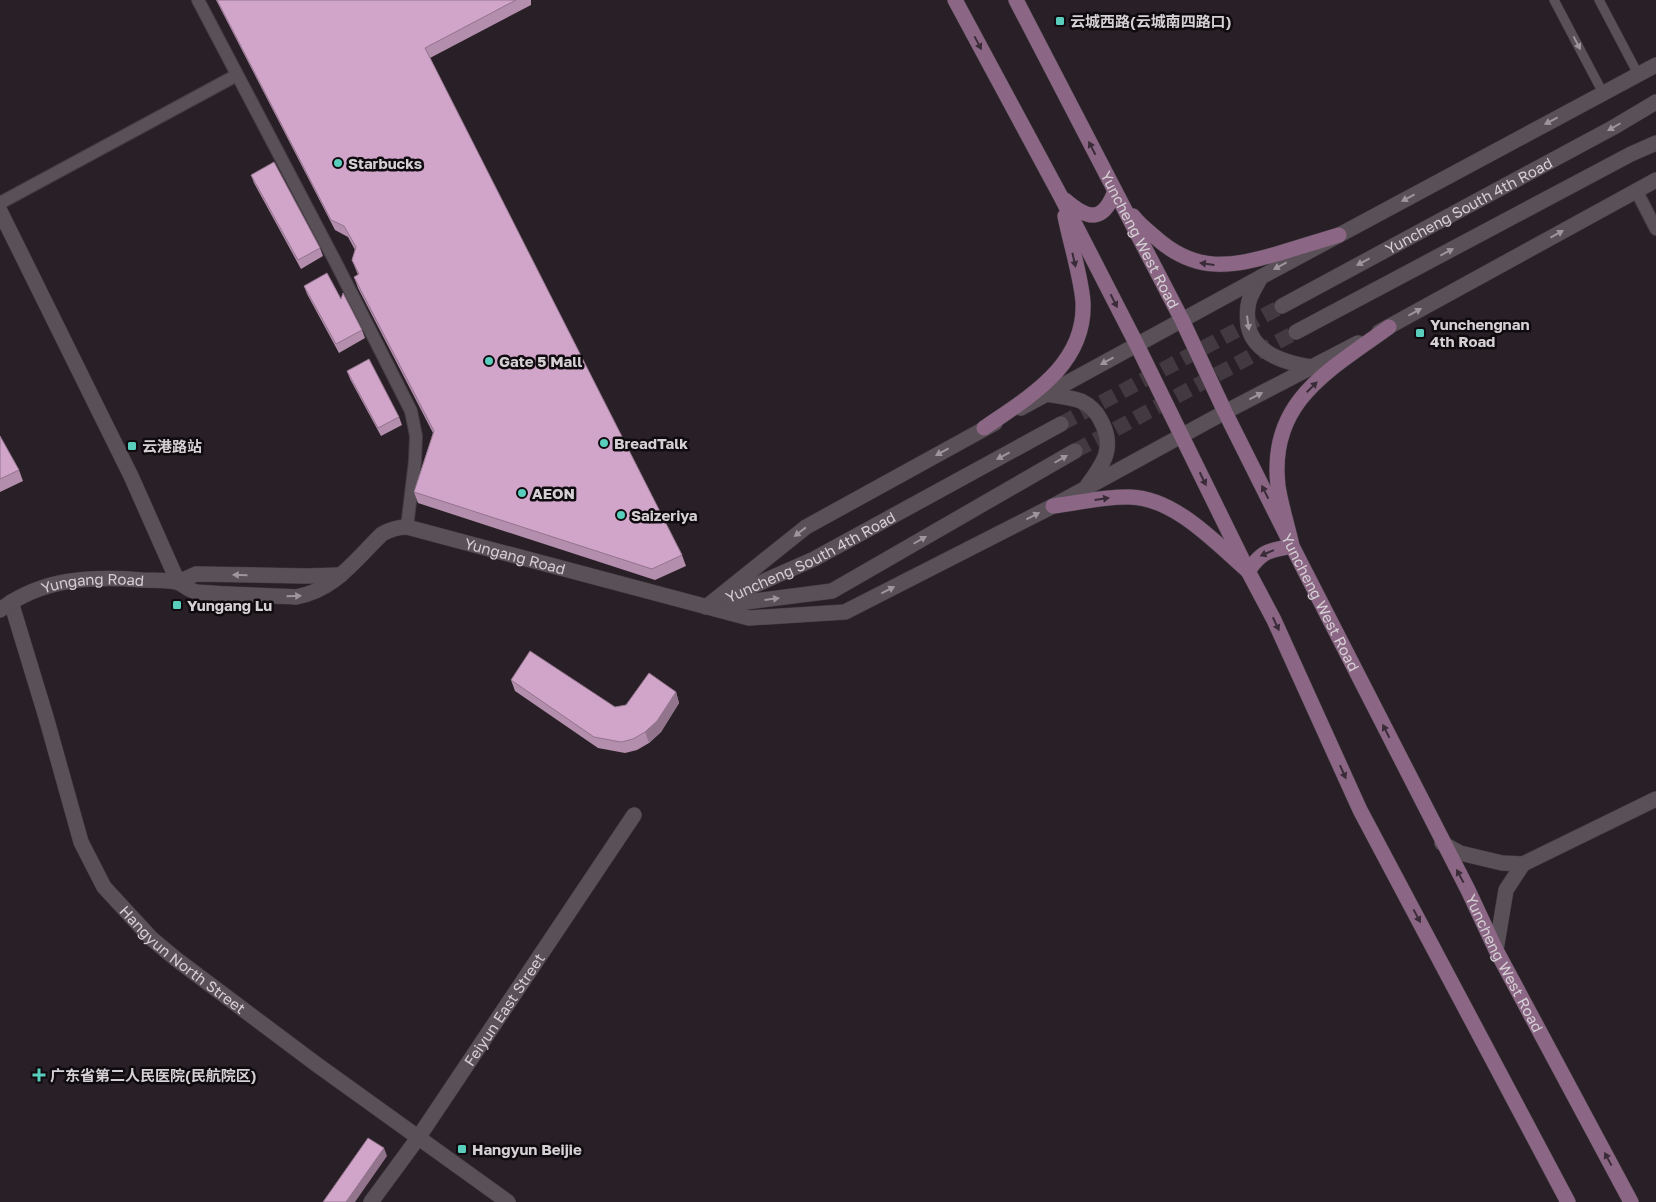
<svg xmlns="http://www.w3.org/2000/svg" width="1656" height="1202" viewBox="0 0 1656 1202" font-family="'Golos Text','Noto Sans SC',sans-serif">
<rect width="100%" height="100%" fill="#292027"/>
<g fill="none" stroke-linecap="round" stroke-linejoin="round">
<!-- tertiary-tunnel -->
<path stroke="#433a41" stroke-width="15" stroke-dasharray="15 8" stroke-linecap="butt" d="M 1061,424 L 1282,306
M 1075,451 L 1296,332"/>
<defs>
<path id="service" d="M 1554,0 L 1603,93
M 1599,0 L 1638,74"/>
<path id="pedestrian" d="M 198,0 L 335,261 L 411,411 L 416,436 L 415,461 L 407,527
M 1636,190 L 1656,229
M 0,203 L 237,75"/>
<g id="minor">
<path d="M 0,211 L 131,476 L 178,582"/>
<path id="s1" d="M 11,602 L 46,717 L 81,842 L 104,887 L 152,939 L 176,959 L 316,1064 L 508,1202"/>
<path d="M 1442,843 L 1460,853 L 1502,863 L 1523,864 L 1656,799"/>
<path d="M 1496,950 L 1506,890 L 1523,864"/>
<path id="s2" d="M 371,1202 L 418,1138 L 634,815"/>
</g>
<g id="tertiary">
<path d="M 1261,277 C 1257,284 1253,291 1250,298 C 1247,306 1247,316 1248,325 C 1253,354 1286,363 1311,367"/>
<path id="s3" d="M 1282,306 L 1614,127 L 1656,102"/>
<path d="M 1296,332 L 1631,154 L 1656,143"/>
<path d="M 1379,332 L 1656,180"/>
<path d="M 1046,394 C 1057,396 1070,397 1081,401 C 1089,405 1096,411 1100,419 C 1116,447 1104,463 1087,486"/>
<path d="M 1021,408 L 1261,277 L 1656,65"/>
<path d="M 178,582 L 196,574 L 306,576 L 341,575"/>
<path id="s4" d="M 726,598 L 814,559 L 1061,424"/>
<path d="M 715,606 L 832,591 L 1075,451"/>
<path d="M 706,607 L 806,527 L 995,423"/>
<path id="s5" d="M 0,610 C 42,578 91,576 142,580 C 153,580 166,580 176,582 C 184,584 189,591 197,592 C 230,595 263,595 296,597 C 335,590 355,560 382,534 C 391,529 397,527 407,527 L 749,618 L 845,612 L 1053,506 L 1225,412 L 1358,343"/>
</g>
<g id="primary">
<path d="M 955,0 L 1060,195 L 1137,345 L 1248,571 L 1274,620 L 1360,810 L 1568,1202"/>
<path id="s6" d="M 1016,0 L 1182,320 L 1225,412 L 1292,546 L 1468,890 L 1496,950 L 1631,1202"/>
<path d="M 1065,200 C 1088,220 1103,223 1115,191"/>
<path d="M 1133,216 C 1139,224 1148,231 1155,237 C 1196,274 1232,267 1280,253 C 1300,247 1319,241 1339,235"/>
<path d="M 984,428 C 1029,397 1086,365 1083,302 C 1081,276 1070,242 1065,216"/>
<path d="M 1053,506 C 1078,503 1105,496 1130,497 C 1175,498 1216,543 1248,571 C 1263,550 1268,551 1292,546 C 1288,527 1281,506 1278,486 C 1268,401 1330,370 1389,327"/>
</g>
</defs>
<!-- service casing -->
<use href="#service" stroke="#443d43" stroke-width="10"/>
<!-- pedestrian casing -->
<use href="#pedestrian" stroke="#443d43" stroke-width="14"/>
<!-- minor casing -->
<use href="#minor" stroke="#443d43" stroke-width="16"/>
<!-- tertiary casing -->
<use href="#tertiary" stroke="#443d43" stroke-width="16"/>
<!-- primary casing -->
<use href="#primary" stroke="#443d43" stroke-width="16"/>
<!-- service -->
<use href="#service" stroke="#5a5058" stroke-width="9"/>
<!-- pedestrian -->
<use href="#pedestrian" stroke="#5a5058" stroke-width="12"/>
<!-- minor -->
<use href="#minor" stroke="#5a5058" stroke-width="15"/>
<!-- tertiary -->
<use href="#tertiary" stroke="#5a5058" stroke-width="15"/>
<!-- primary -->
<use href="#primary" stroke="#8b6785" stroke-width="15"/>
</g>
<!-- wall -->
<path fill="#b48ead" d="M 216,0 L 531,0 L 531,5 L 430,58 L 682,555 L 686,566 L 655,580 L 418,503 L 414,492 L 433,433 L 358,288 L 354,277 L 358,275 L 352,260 L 355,250 L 348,237 L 335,230 Z
M 251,175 L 320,248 L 323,256 L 301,269 L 254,183 Z
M 304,286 L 341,299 L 362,330 L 365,338 L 339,353 L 307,294 Z
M 347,371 L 399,417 L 402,425 L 381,436 L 350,379 Z
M 0,436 L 19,470 L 23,481 L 0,492 Z
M 511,680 L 615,707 L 626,705 L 676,692 L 679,703 L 661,732 L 649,743 L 637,750 L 625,753 L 598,748 L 515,691 Z"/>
<!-- shaded-wall -->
<path fill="#92748d" d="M 676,692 L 679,703 L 661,732 L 649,743 L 645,732 Z
M 384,1148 L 387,1156 L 355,1202 L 346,1202 Z"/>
<!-- building -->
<path fill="#d1a5c9" stroke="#92748d" d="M 217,0 L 516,0 L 425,48 L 682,555 L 652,569 L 414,492 L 434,431 L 354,277 L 359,274 L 352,260 L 356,247 L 344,226 L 331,220 Z
M 274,162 L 320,248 L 298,260 L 251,175 Z
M 327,273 L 341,299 L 343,293 L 362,330 L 336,344 L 304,286 Z
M 369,359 L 399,417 L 378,428 L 347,371 Z
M 0,436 L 19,470 L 0,479 Z
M 530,651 L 615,707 L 626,705 L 649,673 L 676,692 L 657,721 L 645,732 L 633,739 L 621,742 L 594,737 L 511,680 Z
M 368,1138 L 384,1148 L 346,1202 L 323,1202 Z"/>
<!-- one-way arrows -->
<defs><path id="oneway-solid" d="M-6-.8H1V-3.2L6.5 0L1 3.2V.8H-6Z" transform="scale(1.25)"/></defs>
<g fill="#3a2b38">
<use href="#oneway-solid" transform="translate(978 43) rotate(62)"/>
<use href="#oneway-solid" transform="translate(1092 148) rotate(-117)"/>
<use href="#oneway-solid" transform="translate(1074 260) rotate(77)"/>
<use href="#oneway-solid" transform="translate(1207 264) rotate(-172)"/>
<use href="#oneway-solid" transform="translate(1114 301) rotate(63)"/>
<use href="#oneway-solid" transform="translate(1312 387) rotate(-45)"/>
<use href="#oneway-solid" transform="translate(1203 479) rotate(64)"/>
<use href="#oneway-solid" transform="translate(1265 492) rotate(-117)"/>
<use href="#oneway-solid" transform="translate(1102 499) rotate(-8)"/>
<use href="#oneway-solid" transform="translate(1267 553) rotate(157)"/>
<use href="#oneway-solid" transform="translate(1276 624) rotate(65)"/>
<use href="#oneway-solid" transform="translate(1386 731) rotate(-117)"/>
<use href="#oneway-solid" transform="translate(1343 772) rotate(66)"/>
<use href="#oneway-solid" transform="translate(1460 876) rotate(-118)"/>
<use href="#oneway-solid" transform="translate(1417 916) rotate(62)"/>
<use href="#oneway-solid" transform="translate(1608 1159) rotate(-118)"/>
</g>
<g fill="#9e969c">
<use href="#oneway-solid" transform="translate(1577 43) rotate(62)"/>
<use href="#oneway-solid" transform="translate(1551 121) rotate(152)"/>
<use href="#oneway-solid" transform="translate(1614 127) rotate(150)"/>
<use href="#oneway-solid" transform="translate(1408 198) rotate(152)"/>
<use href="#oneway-solid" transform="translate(1557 234) rotate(-29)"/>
<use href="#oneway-solid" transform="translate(1447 252) rotate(-28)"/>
<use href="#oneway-solid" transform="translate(1363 262) rotate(152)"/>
<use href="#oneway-solid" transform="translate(1280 266) rotate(152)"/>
<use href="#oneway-solid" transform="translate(1415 312) rotate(-29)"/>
<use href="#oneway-solid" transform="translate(1248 323) rotate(82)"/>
<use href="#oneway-solid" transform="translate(1107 361) rotate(151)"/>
<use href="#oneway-solid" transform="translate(1256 396) rotate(-27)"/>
<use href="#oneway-solid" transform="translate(942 452) rotate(151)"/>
<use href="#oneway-solid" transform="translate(1003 456) rotate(152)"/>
<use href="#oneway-solid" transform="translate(1061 459) rotate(-30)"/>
<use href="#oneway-solid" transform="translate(1033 516) rotate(-27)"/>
<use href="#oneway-solid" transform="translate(800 532) rotate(142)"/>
<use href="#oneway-solid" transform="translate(920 540) rotate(-30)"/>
<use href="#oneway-solid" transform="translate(240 575) rotate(-179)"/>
<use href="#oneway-solid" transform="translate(888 590) rotate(-27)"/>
<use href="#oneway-solid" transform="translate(294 596) rotate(-2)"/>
<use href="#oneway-solid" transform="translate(772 599) rotate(-7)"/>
</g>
<!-- markers -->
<g fill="#5acebd" stroke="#0f0b0e" stroke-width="2">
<rect x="1055" y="16" width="10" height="10" rx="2.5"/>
<circle cx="338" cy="163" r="5"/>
<rect x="1415" y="328" width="10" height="10" rx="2.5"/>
<circle cx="489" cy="361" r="5"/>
<circle cx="604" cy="443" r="5"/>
<rect x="127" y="441" width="10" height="10" rx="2.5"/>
<circle cx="522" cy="493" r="5"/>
<circle cx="621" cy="515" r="5"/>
<rect x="172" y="600" width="10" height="10" rx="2.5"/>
<path d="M36.5 1067.5h5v5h5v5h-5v5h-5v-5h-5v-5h5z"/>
<rect x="457" y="1144" width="10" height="10" rx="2.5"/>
</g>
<g text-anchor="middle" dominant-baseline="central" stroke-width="5" stroke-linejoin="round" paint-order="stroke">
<!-- poi labels -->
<g font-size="15" font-weight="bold" fill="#d5d0d4" stroke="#0f0b0e" text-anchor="start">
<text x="1070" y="21">云城西路(云城南四路口)</text>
<text x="348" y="163">Starbucks</text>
<text x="1430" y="324">Yunchengnan<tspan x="1430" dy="17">4th Road</tspan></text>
<text x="499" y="361">Gate 5 Mall</text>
<text x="614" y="443">BreadTalk</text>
<text x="142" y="446">云港路站</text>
<text x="532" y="493">AEON</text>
<text x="631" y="515">Saizeriya</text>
<text x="187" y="605">Yungang Lu</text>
<text x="50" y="1075">广东省第二人民医院(民航院区)</text>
<text x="472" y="1149">Hangyun Beijie</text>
</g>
<!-- street labels -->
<g font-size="15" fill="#d5d0d4" stroke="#0f0b0e">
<text stroke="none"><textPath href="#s3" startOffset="212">Yuncheng South 4th Road</textPath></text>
<text stroke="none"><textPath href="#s6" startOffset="270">Yuncheng West Road</textPath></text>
<text stroke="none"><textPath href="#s5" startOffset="552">Yungang Road</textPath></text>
<text stroke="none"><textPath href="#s4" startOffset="94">Yuncheng South 4th Road</textPath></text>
<text stroke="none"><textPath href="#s5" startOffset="99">Yungang Road</textPath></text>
<text stroke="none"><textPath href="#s6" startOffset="675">Yuncheng West Road</textPath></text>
<text stroke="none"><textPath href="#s1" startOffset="408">Hangyun North Street</textPath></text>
<text stroke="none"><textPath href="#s6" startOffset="1080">Yuncheng West Road</textPath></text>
<text stroke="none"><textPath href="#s2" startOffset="234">Feiyun East Street</textPath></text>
</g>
</g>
</svg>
